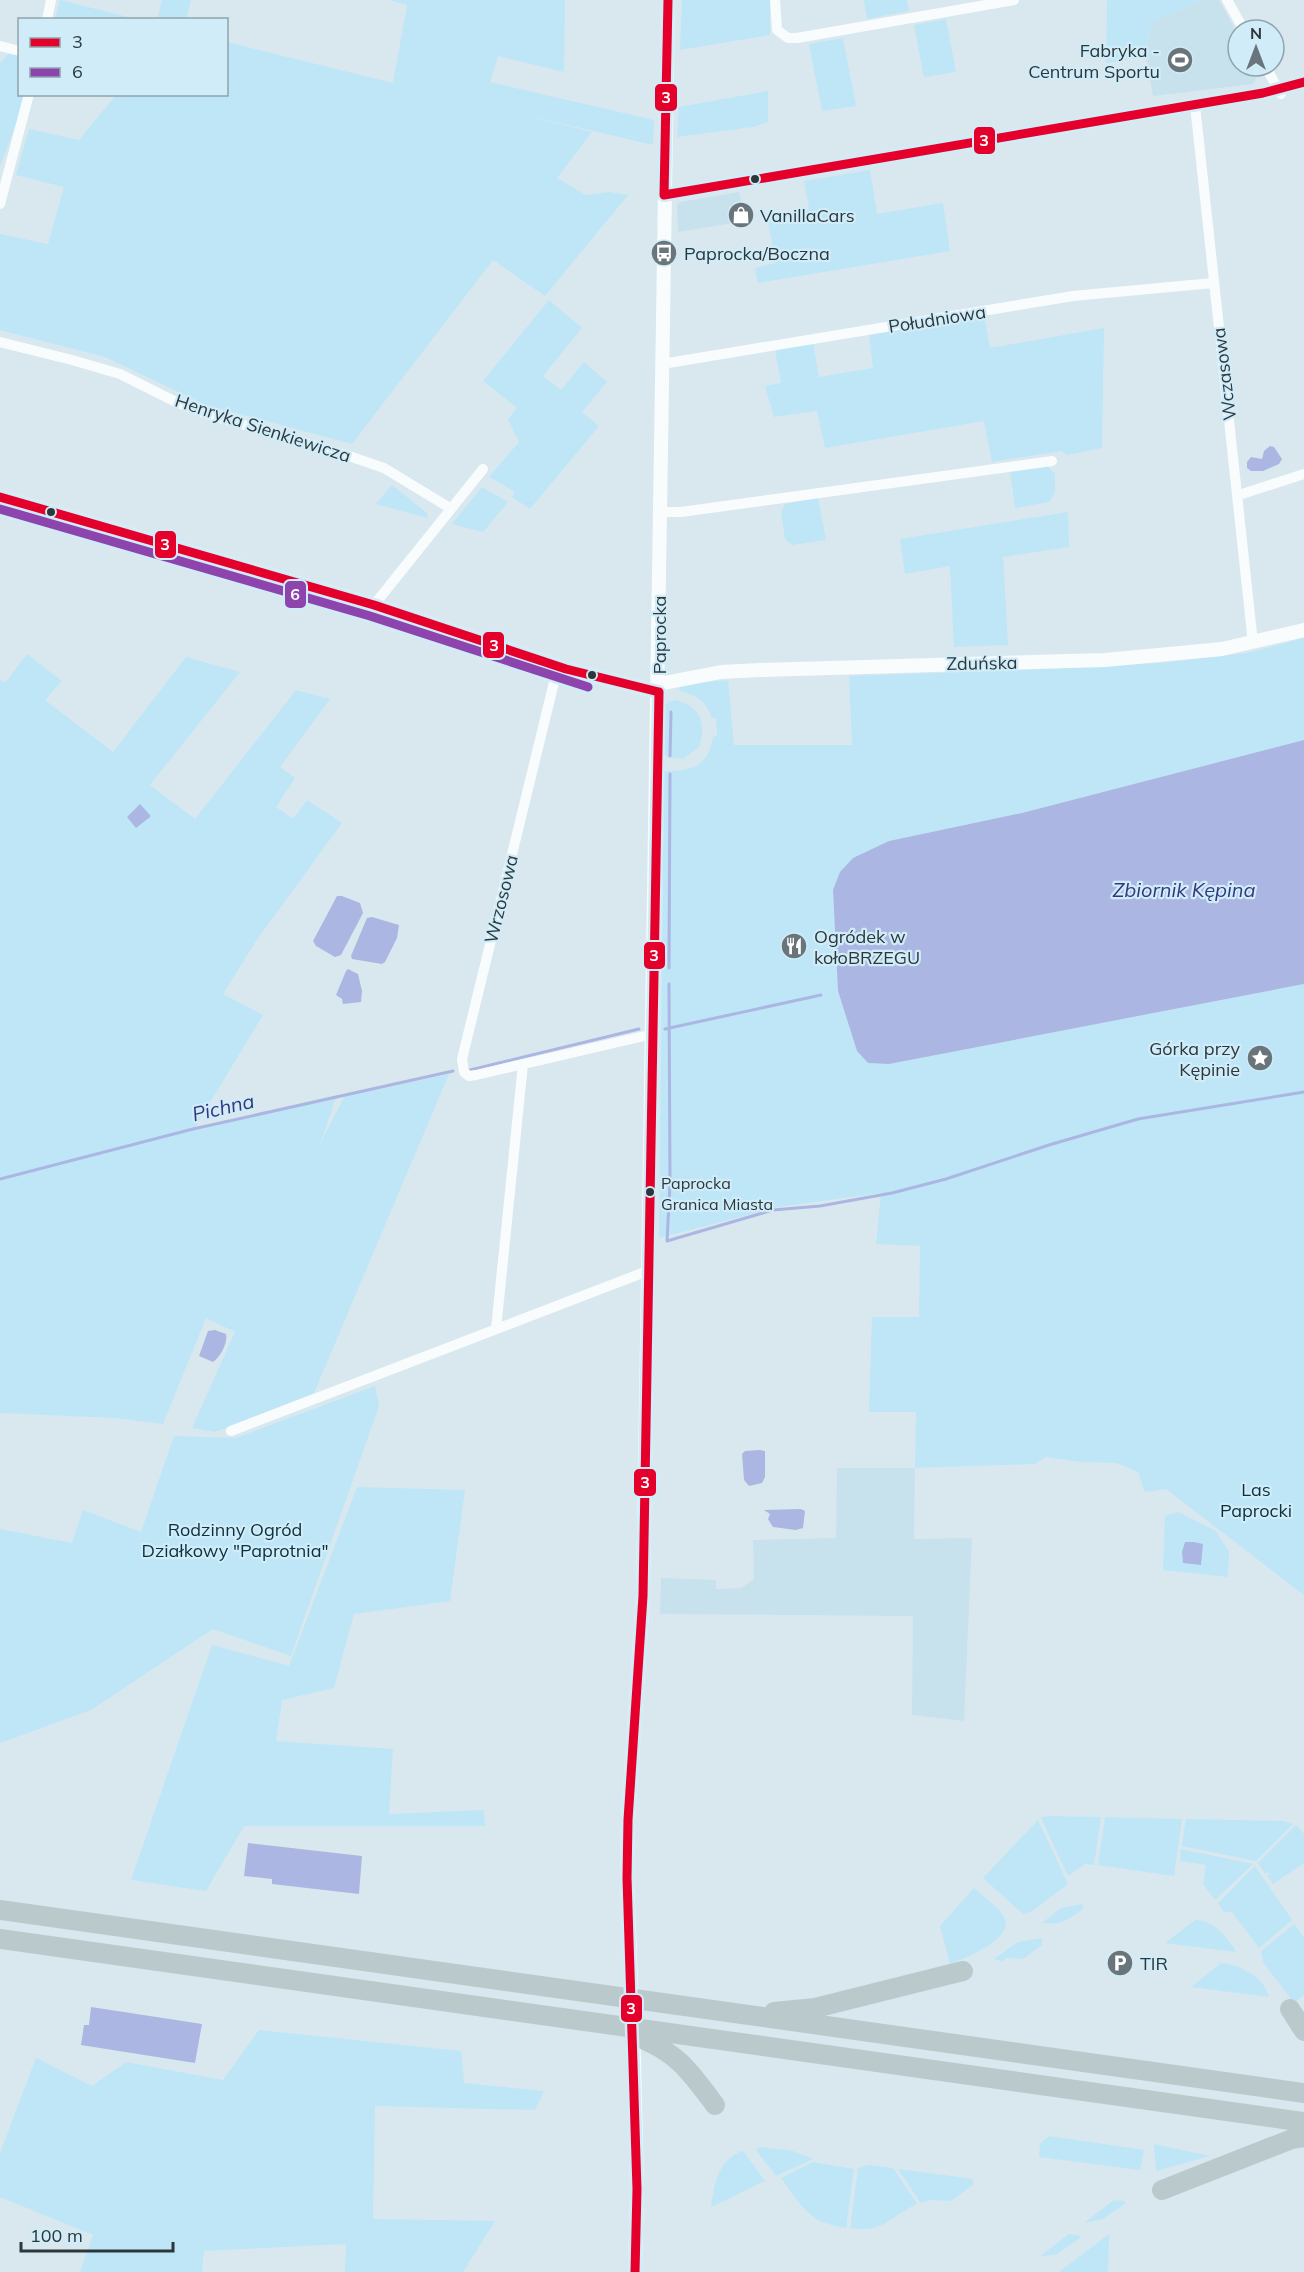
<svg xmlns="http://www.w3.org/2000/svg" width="1304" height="2272" viewBox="0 0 1304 2272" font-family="Mulish,sans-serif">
<rect width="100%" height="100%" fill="#d9e8ef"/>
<!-- built -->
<path fill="#c7e2ec" d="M 1203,0 L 1219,0 L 1238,35 L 1238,66 L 1254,66 L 1258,73 L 1253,84 L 1153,96 L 1146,57 L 1151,22 Z
M 739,192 L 745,221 L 678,232 L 677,205 L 680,202 Z
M 837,1468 L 915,1468 L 914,1539 L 972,1538 L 964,1721 L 912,1715 L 913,1616 L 660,1614 L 661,1578 L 716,1580 L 716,1589 L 741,1588 L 754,1579 L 753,1540 L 836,1538 Z"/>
<!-- green -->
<path fill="#bee6f6" d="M 60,0 L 136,19 L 55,19 Z
M 162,0 L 191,0 L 186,19 L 158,17 Z
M 389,0 L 565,0 L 564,72 L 498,56 L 490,82 L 654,120 L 653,145 L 512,112 L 592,132 L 557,178 L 586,195 L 610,192 L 628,195 L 545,296 L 493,260 L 352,444 L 206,405 L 105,357 L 0,330 L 0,234 L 48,244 L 64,187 L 16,175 L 29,129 L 79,140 L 116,95 L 226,94 L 227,42 L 393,83 L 407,5 Z
M 682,0 L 770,0 L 770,35 L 680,50 Z
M 864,0 L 907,0 L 909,11 L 867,19 Z
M 1107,0 L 1203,0 L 1151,22 L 1146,57 L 1106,63 Z
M 946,19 L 956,72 L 924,77 L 914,25 Z
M 843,38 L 856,106 L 822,111 L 809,44 Z
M 8,54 L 17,55 L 19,58 L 20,94 L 27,95 L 0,166 L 0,63 Z
M 768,91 L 768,122 L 753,127 L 677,137 L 679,107 Z
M 870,170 L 877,214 L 943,203 L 950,251 L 758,283 L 755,268 L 776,263 L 767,217 L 809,209 L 804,181 Z
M 549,300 L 582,328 L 543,376 L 561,390 L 584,362 L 607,382 L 582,412 L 599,426 L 530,509 L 512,497 L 515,492 L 489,477 L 519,442 L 508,419 L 517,408 L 483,381 Z
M 984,314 L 990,348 L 1104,328 L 1102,448 L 1067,455 L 1061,451 L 992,462 L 984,421 L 825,448 L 817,411 L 774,417 L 765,386 L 781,383 L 775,350 L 813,343 L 819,377 L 873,368 L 869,335 Z
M 1047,466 L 1055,474 L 1055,492 L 1049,502 L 1015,508 L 1010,471 Z
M 392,485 L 427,513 L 428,518 L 376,504 Z
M 482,487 L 508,502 L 483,532 L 452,524 Z
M 818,498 L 826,540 L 792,545 L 785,539 L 781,512 L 785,504 Z
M 1068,512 L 1069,547 L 1003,557 L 1008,645 L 954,647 L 950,566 L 905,574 L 900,539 Z
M 1304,638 L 1304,740 L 1022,813 L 889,841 L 840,872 L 833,890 L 838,991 L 857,1051 L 868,1063 L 889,1064 L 1304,984 L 1304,1595 L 1166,1489 L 1145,1492 L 1138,1472 L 1117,1463 L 1080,1462 L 1046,1457 L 1035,1464 L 915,1468 L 916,1412 L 869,1412 L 872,1317 L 919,1317 L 920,1246 L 876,1244 L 881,1193 L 778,1207 L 659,1238 L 664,771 C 692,771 708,767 713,737 L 717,736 L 716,718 L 712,718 C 706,700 696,696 679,690 L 680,686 L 685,684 L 728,680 L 734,745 L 852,745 L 849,676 L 1025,670 L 1161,663 L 1247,653 Z
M 27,654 L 62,681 L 45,700 L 113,752 L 186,657 L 240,672 L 150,785 L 195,819 L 296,690 L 330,699 L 280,767 L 295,778 L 276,807 L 293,819 L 307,800 L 342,823 L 256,941 L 223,994 L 263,1015 L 194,1129 L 337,1095 L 320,1144 L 344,1097 L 449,1074 L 314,1393 L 215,1432 L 192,1428 L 235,1332 L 206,1318 L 163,1424 L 115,1418 L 0,1413 L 0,679 L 5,683 Z
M 676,700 C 700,706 707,723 699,747 L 683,759 L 667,757 L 664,752 L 664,706 L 668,702 Z
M 375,1386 L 379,1406 L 291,1656 L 213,1629 L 91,1710 L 0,1743 L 0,1529 L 72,1543 L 83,1510 L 141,1532 L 174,1436 L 236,1438 Z
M 357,1487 L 465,1490 L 450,1601 L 354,1614 L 334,1688 L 282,1700 L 276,1741 L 393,1749 L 389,1814 L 484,1810 L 485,1826 L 244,1826 L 206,1891 L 131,1880 L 212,1645 L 289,1666 Z
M 1178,1512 L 1216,1531 L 1229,1552 L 1228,1577 L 1163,1570 L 1165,1516 Z
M 1048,1816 L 1101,1817 L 1094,1865 L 1085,1864 L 1068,1876 L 1041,1818 Z
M 1105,1817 L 1182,1819 L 1174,1876 L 1098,1865 Z
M 1186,1819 L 1283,1821 L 1293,1824 L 1256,1861 L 1182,1846 Z
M 1038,1820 L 1068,1884 L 1031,1912 L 1023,1914 L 983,1878 Z
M 1296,1825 L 1304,1834 L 1304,1863 L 1273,1884 L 1267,1876 L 1270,1874 L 1268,1872 L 1265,1874 L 1258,1863 Z
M 1181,1849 L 1253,1864 L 1215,1900 L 1203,1884 L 1206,1865 L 1180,1861 Z
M 1255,1866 L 1292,1920 L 1259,1948 L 1232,1912 L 1224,1912 L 1218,1903 Z
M 974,1888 C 983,1897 1000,1907 1005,1919 C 1013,1939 964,1959 950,1964 L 940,1926 Z
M 1083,1904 L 1083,1909 C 1066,1921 1063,1925 1042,1923 L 1061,1908 Z
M 1195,1920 C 1214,1920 1225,1936 1235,1949 L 1235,1952 L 1165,1943 Z
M 1294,1924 L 1304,1938 L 1304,1995 L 1294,2003 L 1263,1962 L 1261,1951 Z
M 1042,1938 L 1042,1945 L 1023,1959 L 1005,1958 L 1004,1961 L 996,1960 L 995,1958 L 1018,1942 Z
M 1221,1963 C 1241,1965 1264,1977 1269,1997 L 1191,1987 Z
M 259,2030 L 461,2051 L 464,2083 L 544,2091 L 535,2110 L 375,2106 L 373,2219 L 495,2221 L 463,2272 L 345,2272 L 346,2244 L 204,2251 L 202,2272 L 80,2272 L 93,2235 L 0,2197 L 0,2153 L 36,2058 L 92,2086 L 126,2062 L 223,2080 Z
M 1049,2136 L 1144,2150 L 1140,2170 L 1039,2157 L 1040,2144 Z
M 1154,2144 L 1210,2156 L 1156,2171 Z
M 759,2147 L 793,2151 L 813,2159 L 776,2176 L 756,2150 Z
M 741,2151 L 744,2152 L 765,2181 L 711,2207 C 715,2182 717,2163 741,2151 Z
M 813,2162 L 854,2169 L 846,2228 C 807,2222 804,2208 781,2178 Z
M 869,2165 L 893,2168 L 917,2204 C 890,2216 883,2234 850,2228 L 858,2168 Z
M 898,2169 L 973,2179 L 973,2185 L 951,2201 L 931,2200 L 921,2203 Z
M 1114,2200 L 1125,2201 L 1125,2204 L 1103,2219 L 1084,2223 Z
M 1069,2234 L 1079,2235 L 1080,2238 L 1057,2254 L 1039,2257 Z
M 1109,2234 L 1108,2272 L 1058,2272 L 1059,2272 Z"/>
<!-- water -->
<path fill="#acb6e2" d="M 1270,446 L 1274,447 L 1282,459 L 1279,464 L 1263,471 L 1251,471 L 1247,468 L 1247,462 L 1251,457 L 1262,459 L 1264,451 Z
M 1304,740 L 1304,984 L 889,1064 L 868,1063 L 857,1051 L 838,991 L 833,890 L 840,872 L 853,858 L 889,841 L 1022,813 Z
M 140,804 L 150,815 L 150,817 L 136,828 L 127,817 Z
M 337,896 L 342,896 L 360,903 L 363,913 L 341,955 L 335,957 L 316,946 L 313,941 Z
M 372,917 L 399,925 L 397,938 L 385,962 L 382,964 L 352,959 L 351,956 L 367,918 Z
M 348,969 L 358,974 L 362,991 L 361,1002 L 343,1004 L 342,999 L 336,995 L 346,971 Z
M 215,1330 L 226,1334 C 228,1342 221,1357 213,1362 L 199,1356 L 208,1331 Z
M 760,1450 L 765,1451 L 765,1477 L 762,1483 L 749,1486 L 744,1480 L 742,1454 L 745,1451 Z
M 801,1509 L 805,1511 L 803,1528 L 796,1530 L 773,1527 L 768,1519 L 770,1514 L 764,1510 Z
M 1185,1542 L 1194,1542 L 1203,1544 L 1201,1565 L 1183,1563 L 1182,1552 Z
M 248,1843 L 362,1856 L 359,1894 L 272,1884 L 272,1879 L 244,1876 Z
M 91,2007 L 202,2024 L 195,2063 L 81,2045 L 84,2025 L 89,2025 Z"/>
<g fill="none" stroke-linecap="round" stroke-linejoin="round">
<!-- stream -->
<path stroke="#acb6e2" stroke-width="3" d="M 670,756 L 671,712
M 669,968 L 670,774
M 669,984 L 670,1184 L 667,1241 L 773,1210 L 820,1206 L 892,1193 L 946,1179 L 1049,1145 L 1138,1119 L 1304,1092
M 665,1029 L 821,995
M 470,1070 L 639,1029
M 0,1179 L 193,1129 L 453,1071"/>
<!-- minor -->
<path stroke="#f9fcfd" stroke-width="10" d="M 775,0 L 777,30 L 788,38 L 797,38 L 1014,0
M 1227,0 L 1244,30
M 47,20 L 51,0
M 0,46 L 20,51
M 1265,66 L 1281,94
M 1195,105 L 1253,643
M 664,195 L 1263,93 L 1304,82
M 0,204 L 29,94
M 0,342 L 72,360 L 120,374 L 178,403 L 207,414 L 343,454 L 384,468 L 450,508
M 662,364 L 1073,296 L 1213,283
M 1239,495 L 1304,474
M 660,512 L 681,512 L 1052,461
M 374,605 L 483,469
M 558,666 L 462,1059 L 464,1072 L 469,1076 L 476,1075 L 653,1034
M 496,1329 L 523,1064
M 231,1431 L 650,1270"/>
<!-- tertiary -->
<path stroke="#f9fcfd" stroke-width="14" d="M 0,497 L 374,605 L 566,669 L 659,692
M 659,684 L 721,672 L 760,670 L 1105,660 L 1222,649 L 1304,630
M 635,2272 L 637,2189 L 634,2059 L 627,1878 L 628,1820 L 643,1596 L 668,0"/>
<!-- motorway -->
<path stroke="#bacacc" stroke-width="20" d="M 0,1910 L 1304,2093
M 0,1939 L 1304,2122
M 1290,2009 L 1304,2031
M 774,2012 L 815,2008 L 963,1971
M 635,2036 C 677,2052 689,2070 715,2105
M 1162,2190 L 1292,2139 L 1304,2137"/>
<defs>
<path id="bus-1" d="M 664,195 L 1263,93 L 1304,82
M 664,195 L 668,0
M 0,497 L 374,605 L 566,669 L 659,692
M 635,2272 L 637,2189 L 627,1878 L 628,1820 L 643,1596 L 659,692"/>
<path id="bus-2" d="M 0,509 L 370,616 L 588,687"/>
</defs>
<!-- bus-1 casing -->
<use href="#bus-1" stroke="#d0ecf8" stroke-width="14"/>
<!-- bus-2 casing -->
<use href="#bus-2" stroke="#d0ecf8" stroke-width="14"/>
<!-- bus-1 -->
<use href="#bus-1" stroke="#e4002b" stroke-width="9"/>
<!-- bus-2 -->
<use href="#bus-2" stroke="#8e44ad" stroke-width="9"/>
</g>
<!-- icons -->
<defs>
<symbol id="stadium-disc" viewBox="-11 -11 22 22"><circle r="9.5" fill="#69757b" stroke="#d0ecf8"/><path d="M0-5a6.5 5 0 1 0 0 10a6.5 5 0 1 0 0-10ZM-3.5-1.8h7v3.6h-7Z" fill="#fff"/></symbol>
<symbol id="shop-disc" viewBox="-11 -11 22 22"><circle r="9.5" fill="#69757b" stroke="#d0ecf8"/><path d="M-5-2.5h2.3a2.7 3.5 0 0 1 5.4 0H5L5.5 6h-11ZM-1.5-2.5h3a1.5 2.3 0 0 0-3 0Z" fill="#fff"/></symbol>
<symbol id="bus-disc" viewBox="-11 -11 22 22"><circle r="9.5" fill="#69757b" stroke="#d0ecf8"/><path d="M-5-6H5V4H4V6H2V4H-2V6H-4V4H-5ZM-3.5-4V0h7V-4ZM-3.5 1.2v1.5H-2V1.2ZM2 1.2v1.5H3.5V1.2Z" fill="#fff"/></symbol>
<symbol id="restaurant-disc" viewBox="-11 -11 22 22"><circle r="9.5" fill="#69757b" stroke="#d0ecf8"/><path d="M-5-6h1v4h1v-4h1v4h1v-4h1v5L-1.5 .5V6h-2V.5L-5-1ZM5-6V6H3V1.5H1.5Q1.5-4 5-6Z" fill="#fff"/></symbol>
<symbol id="sight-disc" viewBox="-11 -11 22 22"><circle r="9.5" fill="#69757b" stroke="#d0ecf8"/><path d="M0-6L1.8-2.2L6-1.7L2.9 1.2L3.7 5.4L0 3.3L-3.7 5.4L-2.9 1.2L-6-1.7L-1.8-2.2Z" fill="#fff"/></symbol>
<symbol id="parking-disc" viewBox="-11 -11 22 22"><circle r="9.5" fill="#69757b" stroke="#d0ecf8"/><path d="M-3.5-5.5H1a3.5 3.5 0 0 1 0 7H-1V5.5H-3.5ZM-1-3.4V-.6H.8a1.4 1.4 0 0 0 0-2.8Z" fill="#fff"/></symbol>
</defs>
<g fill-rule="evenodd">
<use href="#stadium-disc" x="1165" y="45" width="30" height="30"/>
<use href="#shop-disc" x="726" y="200" width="30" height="30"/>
<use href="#bus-disc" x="649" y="238" width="30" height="30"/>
<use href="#restaurant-disc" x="779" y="931" width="30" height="30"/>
<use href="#sight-disc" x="1245" y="1043" width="30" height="30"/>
<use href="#parking-disc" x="1105" y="1948" width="30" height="30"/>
</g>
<!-- markers -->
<g fill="#2c373c" stroke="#d0ecf8" stroke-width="2">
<circle cx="755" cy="179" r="5"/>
<circle cx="51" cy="512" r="5"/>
<circle cx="592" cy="675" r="5"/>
<circle cx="650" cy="1192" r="5"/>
</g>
<g text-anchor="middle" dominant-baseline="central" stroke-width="4.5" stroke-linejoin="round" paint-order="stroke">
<!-- bus labels -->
<g font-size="16" fill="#2c373c" stroke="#d0ecf8" text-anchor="start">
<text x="661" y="1183">Paprocka<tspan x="661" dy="21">Granica Miasta</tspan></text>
</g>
<!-- poi labels -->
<g font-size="18" fill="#2c373c" stroke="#d0ecf8" text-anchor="start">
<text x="1160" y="50" text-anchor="end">Fabryka -<tspan x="1160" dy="21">Centrum Sportu</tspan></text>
<text x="760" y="215">VanillaCars</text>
<text x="684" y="253">Paprocka/Boczna</text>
<text x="814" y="936">Ogródek w<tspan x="814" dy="21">kołoBRZEGU</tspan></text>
<text x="1240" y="1048" text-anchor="end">Górka przy<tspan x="1240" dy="21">Kępinie</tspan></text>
<text x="1140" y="1963">TIR</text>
</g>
<!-- street labels -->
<g font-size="18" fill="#2c373c" stroke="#d0ecf8">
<text transform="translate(937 319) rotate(-9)">Południowa</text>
<text transform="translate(1224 374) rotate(-97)">Wczasowa</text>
<text transform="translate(263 428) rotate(18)">Henryka Sienkiewicza</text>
<text transform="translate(659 635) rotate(-90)">Paprocka</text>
<text transform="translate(982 663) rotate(-1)">Zduńska</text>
<text transform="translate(501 899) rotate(-76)">Wrzosowa</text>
</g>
<!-- park labels -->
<g font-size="18" fill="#0c313e" stroke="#d0ecf8">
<text x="1256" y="1489">Las<tspan x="1256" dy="21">Paprocki</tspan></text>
<text x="235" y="1529">Rodzinny Ogród<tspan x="235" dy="21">Działkowy "Paprotnia"</tspan></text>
</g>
<!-- water labels -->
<g font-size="20" font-style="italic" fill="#34367e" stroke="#d0ecf8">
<text x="1184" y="889">Zbiornik Kępina</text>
<text transform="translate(223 1107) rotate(-13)">Pichna</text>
</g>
</g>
<g stroke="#d0ecf8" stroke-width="2">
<rect x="654" y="83" width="24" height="29" rx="6" fill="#e4002b"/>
<rect x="973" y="126" width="23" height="29" rx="6" fill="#e4002b"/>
<rect x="154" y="530" width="23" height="29" rx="6" fill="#e4002b"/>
<rect x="284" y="580" width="23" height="29" rx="6" fill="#8e44ad"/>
<rect x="482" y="631" width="23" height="28" rx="6" fill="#e4002b"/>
<rect x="643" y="941" width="23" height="29" rx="6" fill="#e4002b"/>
<rect x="633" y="1468" width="24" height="29" rx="6" fill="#e4002b"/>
<rect x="620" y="1994" width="23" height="29" rx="6" fill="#e4002b"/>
</g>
<g font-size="16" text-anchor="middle" font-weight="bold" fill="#fff">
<text x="666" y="103">3</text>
<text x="984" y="146">3</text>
<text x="165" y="550">3</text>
<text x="295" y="600">6</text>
<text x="494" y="651">3</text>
<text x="654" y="961">3</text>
<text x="645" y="1488">3</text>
<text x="631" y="2014">3</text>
</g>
<!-- legend -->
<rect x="18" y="18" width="210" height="78" fill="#d0ecf8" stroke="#8ea4ad" stroke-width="1.5"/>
<rect x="30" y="38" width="30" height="9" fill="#e4002b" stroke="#8ea4ad" stroke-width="1.5"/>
<text x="72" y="48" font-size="18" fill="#2c373c">3</text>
<rect x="30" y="68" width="30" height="9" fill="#8e44ad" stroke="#8ea4ad" stroke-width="1.5"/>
<text x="72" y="78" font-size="18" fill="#2c373c">6</text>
<!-- north arrow -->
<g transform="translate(1256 48)"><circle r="28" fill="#d0ecf8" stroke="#8ea4ad" stroke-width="1.5"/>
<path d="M0-4.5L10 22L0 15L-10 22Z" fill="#69757b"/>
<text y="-9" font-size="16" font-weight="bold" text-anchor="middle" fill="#2c373c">N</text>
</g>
<!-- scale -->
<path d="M21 2242v9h152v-9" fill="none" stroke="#2c373c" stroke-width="3"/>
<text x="30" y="2242" font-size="18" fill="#2c373c" stroke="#d0ecf8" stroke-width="4.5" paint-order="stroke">100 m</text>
</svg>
